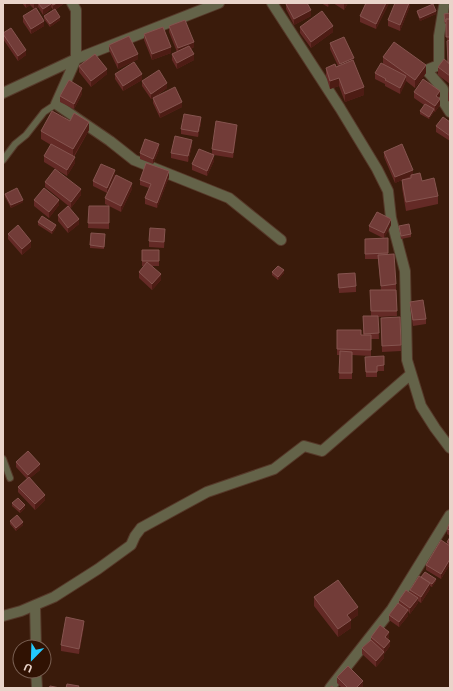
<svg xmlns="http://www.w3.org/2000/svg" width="453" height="691" viewBox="0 0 453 691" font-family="Helvetica,sans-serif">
<rect width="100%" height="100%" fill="#3a1b0b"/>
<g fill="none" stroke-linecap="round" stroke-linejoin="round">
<defs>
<path id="lane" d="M 3,160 L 15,144 L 26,135 L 44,112 L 56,104
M 3,459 L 10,478"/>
<path id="street" d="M 72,3 L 76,10 L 76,59 L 56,104 L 110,141 L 134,160 L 229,198 L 281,240
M 272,3 L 340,108 L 377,169 L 388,191 L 391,218 L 405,271 L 407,360 L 421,406 L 435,428 L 450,448
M 444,6 L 439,36 L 439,65 L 429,69 L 428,72 L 443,89 L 443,101 L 450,112
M 3,93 L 76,59 L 219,3
M 35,605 L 36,647
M 3,616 L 21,611 L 54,597 L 98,569 L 131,545 L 135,536 L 141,528 L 207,492 L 274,469 L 304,446 L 322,451 L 411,374
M 36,671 L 37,688
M 330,688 L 392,609 L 450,515"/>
</defs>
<!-- lane casing -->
<use href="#lane" stroke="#56392a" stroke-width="8"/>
<!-- street casing -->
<use href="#street" stroke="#56392a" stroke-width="12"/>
<!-- lane -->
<use href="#lane" stroke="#646349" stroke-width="6"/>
<!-- street -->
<use href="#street" stroke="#646349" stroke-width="10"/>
</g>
<!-- wall -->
<path fill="#642a26" d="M 22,3 L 65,3 L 55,10 L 60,20 L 50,27 L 44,19 L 44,16 L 53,10 L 51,7 L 51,9 L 43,15 L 38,7 L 36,9 L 44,26 L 31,34 L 23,22 L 23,16 L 34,9 L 30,5 L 26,8 Z
M 321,3 L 330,3 L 328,7 Z
M 333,3 L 348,3 L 344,10 Z
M 366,3 L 389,3 L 376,29 L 360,22 L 360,16 Z
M 410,3 L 410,6 L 400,31 L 388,26 L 388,20 Z
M 286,4 L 311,16 L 294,25 L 286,9 Z
M 417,11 L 436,14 L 420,21 L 417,13 Z
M 450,13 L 450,84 L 438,75 L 438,67 L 448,62 L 446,24 L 445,24 L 444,17 Z
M 169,26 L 194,47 L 191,49 L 194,60 L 177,69 L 172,60 L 172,54 L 177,52 L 169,32 Z
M 300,27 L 333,32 L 311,48 L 300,33 Z
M 3,33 L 26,55 L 18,61 L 3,39 Z
M 144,34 L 171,53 L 152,60 L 144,40 Z
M 330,43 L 354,61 L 364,95 L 345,102 L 339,86 L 330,89 L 326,76 L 326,68 L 336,67 L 338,66 L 330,49 Z
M 109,45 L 138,59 L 118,69 L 109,50 Z
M 383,57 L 426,73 L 415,88 L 406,81 L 400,94 L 385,86 L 385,84 L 375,79 L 375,73 L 383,64 Z
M 79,66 L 107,74 L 91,87 L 79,72 Z
M 115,74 L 142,80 L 123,91 L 115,79 Z
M 142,81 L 167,88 L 155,97 L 182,107 L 160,118 L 153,103 L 153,98 L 151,99 L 142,86 Z
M 450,91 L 450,102 L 448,101 L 448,93 Z
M 414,92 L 440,96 L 439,98 L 440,105 L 435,112 L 434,111 L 434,112 L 429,119 L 420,114 L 420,111 L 424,105 L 414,98 Z
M 82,94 L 74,109 L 60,102 L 60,96 Z
M 450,122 L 450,141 L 436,132 L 436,126 Z
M 201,123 L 198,137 L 181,134 L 181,129 Z
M 89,130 L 74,157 L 75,163 L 67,176 L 44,162 L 44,156 L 51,145 L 41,139 L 41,131 Z
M 237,130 L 233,158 L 214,155 L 214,161 L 207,176 L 192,170 L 192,164 L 212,154 L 212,149 Z
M 192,145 L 188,162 L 171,158 L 171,153 Z
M 159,150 L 153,164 L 140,159 L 140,153 Z
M 384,152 L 413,174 L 438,196 L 438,204 L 406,211 L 402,188 L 402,180 L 395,183 L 384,157 Z
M 115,176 L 107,193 L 93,186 L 93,181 Z
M 169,177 L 157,208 L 145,204 L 145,198 L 149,188 L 140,185 L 140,180 Z
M 45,182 L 81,195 L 71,208 L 45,187 Z
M 132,189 L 121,212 L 105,204 L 105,198 Z
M 5,194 L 23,202 L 11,208 L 5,197 Z
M 34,200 L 59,205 L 49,218 L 34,206 Z
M 89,206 L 109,206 L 109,229 L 88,228 Z
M 58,215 L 79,224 L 68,233 L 58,221 Z
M 38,222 L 56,228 L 52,234 L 38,225 Z
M 391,225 L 384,238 L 388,238 L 388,255 L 396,284 L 397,316 L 378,317 L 379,339 L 371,339 L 371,356 L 352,355 L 352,379 L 339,379 L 340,355 L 337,355 L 337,330 L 361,335 L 363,335 L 363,316 L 371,316 L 370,290 L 381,290 L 378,259 L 365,259 L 365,239 L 383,238 L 369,231 L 369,226 Z
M 399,226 L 411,234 L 411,237 L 401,239 Z
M 8,234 L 31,247 L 22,255 L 8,239 Z
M 165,234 L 164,248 L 149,247 L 149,241 Z
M 105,237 L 104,249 L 90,248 L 90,245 Z
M 142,250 L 159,250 L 159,266 L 152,266 L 161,280 L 152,290 L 139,278 L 139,272 L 144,266 L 142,266 Z
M 272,272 L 284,273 L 278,280 L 272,275 Z
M 338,274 L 356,286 L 356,292 L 339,293 Z
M 410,302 L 426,319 L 426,324 L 413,326 L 410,307 Z
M 400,317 L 401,351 L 382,352 L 381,318 Z
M 365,357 L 384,365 L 384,371 L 377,371 L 377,377 L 366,377 Z
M 16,462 L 40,470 L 30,478 L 45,500 L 35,510 L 18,492 L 18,487 L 27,479 L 16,467 Z
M 12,503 L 25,508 L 20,513 L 12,506 Z
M 10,521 L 23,525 L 16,531 L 10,524 Z
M 450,522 L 450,536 L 447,534 L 447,529 Z
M 450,537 L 450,565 L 450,564 L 441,579 L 426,570 L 426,565 L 447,544 L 447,542 Z
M 421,577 L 436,581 L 432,587 L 430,586 L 430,589 L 421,603 L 418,601 L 418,603 L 410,614 L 408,611 L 408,616 L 399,627 L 389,620 L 389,615 L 399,604 L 399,600 L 410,592 L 410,590 Z
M 314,597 L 358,615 L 351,620 L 351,628 L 338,637 L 314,606 Z
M 84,626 L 79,654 L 61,651 L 61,645 Z
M 371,637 L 389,637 L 388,639 L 390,646 L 384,654 L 384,658 L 376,667 L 362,654 L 362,648 L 371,640 Z
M 337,677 L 363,686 L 361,688 L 342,688 L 337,683 Z"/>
<!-- shaded-wall -->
<path fill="#4d1c14" d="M 26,3 L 30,3 L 30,5 L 26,8 Z
M 36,3 L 38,3 L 38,7 L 34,10 L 34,4 Z
M 57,3 L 65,3 L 53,11 L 53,5 Z
M 328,3 L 330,3 L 328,7 Z
M 344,3 L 348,3 L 344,10 Z
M 386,3 L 389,3 L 376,29 L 376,24 Z
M 409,3 L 410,3 L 410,6 L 400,31 L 400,25 Z
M 51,4 L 51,9 L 43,15 L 43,9 Z
M 311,10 L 311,16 L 294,25 L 294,19 Z
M 436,11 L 436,14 L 420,21 L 420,18 Z
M 60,17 L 60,20 L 50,27 L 50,24 Z
M 44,21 L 44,26 L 31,34 L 31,29 Z
M 333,26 L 333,32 L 311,48 L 311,42 Z
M 194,42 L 194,47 L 178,54 L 178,48 Z
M 171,47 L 171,53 L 152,60 L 152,54 Z
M 26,50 L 26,55 L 18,61 L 18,56 Z
M 138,54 L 138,59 L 118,69 L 118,63 Z
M 194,54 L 194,60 L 177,69 L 177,63 Z
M 354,58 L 354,63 L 340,70 L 340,64 Z
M 426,65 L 426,73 L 415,88 L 415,80 Z
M 107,69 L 107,74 L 91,87 L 91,81 Z
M 142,74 L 142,80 L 123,91 L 123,86 Z
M 406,76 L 406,82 L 400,94 L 400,88 Z
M 339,78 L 339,86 L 330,89 L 330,81 Z
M 167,83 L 167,88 L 151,99 L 151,94 Z
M 364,87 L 364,95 L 345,102 L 345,94 Z
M 82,88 L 82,94 L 74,109 L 74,104 Z
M 440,91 L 440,96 L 436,102 L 436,96 Z
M 440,99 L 440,105 L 435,112 L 435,106 Z
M 182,102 L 182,107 L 160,118 L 160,113 Z
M 434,109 L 434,112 L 429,119 L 429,117 Z
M 201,117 L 201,123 L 198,137 L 198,132 Z
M 89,122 L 89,130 L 73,157 L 73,149 Z
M 237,125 L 237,130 L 233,158 L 233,153 Z
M 192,140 L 192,145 L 188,162 L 188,156 Z
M 159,144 L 159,150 L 153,164 L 153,159 Z
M 214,155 L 214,161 L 207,176 L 207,171 Z
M 75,157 L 75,163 L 67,176 L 67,170 Z
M 115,170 L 115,176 L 107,193 L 107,188 Z
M 413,170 L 413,175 L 411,175 L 411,176 L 395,183 L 395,177 Z
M 169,171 L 169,177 L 157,208 L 157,203 Z
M 132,183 L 132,189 L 121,212 L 121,206 Z
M 81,189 L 81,195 L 71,208 L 71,202 Z
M 23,200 L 23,202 L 11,208 L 11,205 Z
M 59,200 L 59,205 L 49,218 L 49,212 Z
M 79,219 L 79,224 L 68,233 L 68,228 Z
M 391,219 L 391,225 L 384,239 L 384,233 Z
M 56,225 L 56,228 L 52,234 L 52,231 Z
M 31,241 L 31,247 L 22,255 L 22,249 Z
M 284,270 L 284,273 L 278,280 L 278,277 Z
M 161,274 L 161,280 L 152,290 L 152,284 Z
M 40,464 L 40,470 L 28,480 L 28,475 Z
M 45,495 L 45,500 L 35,510 L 35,504 Z
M 25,505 L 25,508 L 20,513 L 20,510 Z
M 23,522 L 23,525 L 16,531 L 16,528 Z
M 450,559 L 450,564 L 441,579 L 441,574 Z
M 436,579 L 436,581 L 432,587 L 432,584 Z
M 430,583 L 430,589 L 421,603 L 421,597 Z
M 418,598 L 418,603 L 410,614 L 410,608 Z
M 358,607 L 358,615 L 347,623 L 347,615 Z
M 408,610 L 408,616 L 399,627 L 399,622 Z
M 351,620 L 351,628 L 338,637 L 338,629 Z
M 84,621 L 84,626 L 79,654 L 79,649 Z
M 389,632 L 389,637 L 385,643 L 385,637 Z
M 390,641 L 390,646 L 384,654 L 384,648 Z
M 384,652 L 384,658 L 376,667 L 376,661 Z
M 363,681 L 363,686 L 361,688 L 356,688 Z"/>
<!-- building -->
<path fill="#723c38" stroke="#85544f" d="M 38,3 L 50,3 L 51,4 L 43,9 Z
M 52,3 L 57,3 L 53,5 Z
M 288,3 L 307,3 L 311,10 L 294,19 L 286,4 Z
M 366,3 L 386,3 L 376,24 L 360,16 Z
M 395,3 L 409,3 L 400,25 L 388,20 Z
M 433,4 L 436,11 L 420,18 L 417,11 Z
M 36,8 L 44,21 L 31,29 L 23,16 Z
M 55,9 L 60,17 L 50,24 L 44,16 Z
M 322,11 L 333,26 L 311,42 L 300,27 Z
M 450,13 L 450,19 L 446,19 L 446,21 L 445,22 L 444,14 Z
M 446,19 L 450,19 L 450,37 L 446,37 Z
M 185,20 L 194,42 L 178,48 L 169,26 Z
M 163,27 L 171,47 L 152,54 L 144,34 Z
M 11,28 L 26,50 L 18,56 L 3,34 L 3,33 Z
M 129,36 L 138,54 L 118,63 L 109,45 Z
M 344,37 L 354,58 L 340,64 L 330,43 Z
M 450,40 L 450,64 L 448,63 L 447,41 Z
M 394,42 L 426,65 L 415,80 L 383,57 Z
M 189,46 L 194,54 L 177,63 L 172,54 Z
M 95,54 L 107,69 L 91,81 L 79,66 Z
M 444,59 L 450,64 L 450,76 L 438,67 Z
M 353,60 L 364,87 L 345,94 L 339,78 L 330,81 L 326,68 L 335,64 L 336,67 Z
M 134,62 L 142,74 L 123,86 L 115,74 Z
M 381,63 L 406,76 L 400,88 L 385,80 L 386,79 L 375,73 Z
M 159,70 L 167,83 L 151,94 L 142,81 Z
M 423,79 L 440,91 L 436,96 L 440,99 L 435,106 L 414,92 Z
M 69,80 L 82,88 L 74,104 L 60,96 Z
M 175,87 L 182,102 L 160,113 L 153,98 Z
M 425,104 L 434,109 L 429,117 L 420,111 Z
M 52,111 L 70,121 L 74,113 L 89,122 L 73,149 L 41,131 Z
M 184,114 L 201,117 L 198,132 L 181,129 Z
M 443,117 L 450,122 L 450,136 L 436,126 Z
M 216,121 L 237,125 L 233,153 L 212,149 Z
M 175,136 L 192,140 L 188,156 L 171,153 Z
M 145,139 L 159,144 L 153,159 L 140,153 Z
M 51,144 L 75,157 L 67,170 L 44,156 Z
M 402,144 L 413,170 L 395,177 L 384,152 Z
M 199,149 L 214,155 L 207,171 L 192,164 Z
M 146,163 L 169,171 L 157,203 L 145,198 L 151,184 L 140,180 Z
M 101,164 L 115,170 L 107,188 L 93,181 Z
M 55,169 L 81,189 L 71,202 L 45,182 Z
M 420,173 L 422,181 L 434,178 L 438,196 L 406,202 L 402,180 L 411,178 L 411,175 Z
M 116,175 L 132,183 L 121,206 L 105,198 Z
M 17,188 L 23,200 L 11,205 L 5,194 Z
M 44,188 L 59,200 L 49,212 L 34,200 Z
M 68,206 L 79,219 L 68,228 L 58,215 Z
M 89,206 L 109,206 L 109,223 L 88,223 Z
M 377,212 L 391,219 L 384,233 L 369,226 Z
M 42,216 L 56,225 L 52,231 L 38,222 Z
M 409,224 L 411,234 L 401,236 L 399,226 Z
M 18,225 L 31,241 L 22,249 L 8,234 Z
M 150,228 L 165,229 L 164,242 L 149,241 Z
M 91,233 L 105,234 L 104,247 L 90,245 Z
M 388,238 L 388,253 L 365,254 L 365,239 Z
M 142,250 L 159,250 L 159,261 L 142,261 Z
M 394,254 L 396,284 L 381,286 L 378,255 Z
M 147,262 L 161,274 L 152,284 L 139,272 Z
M 278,266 L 284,270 L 278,277 L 272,272 Z
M 355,273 L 356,286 L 339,288 L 338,274 Z
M 370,290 L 396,290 L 397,311 L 371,311 Z
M 423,300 L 426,319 L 413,320 L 410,302 Z
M 363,316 L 378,316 L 379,333 L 364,334 Z
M 400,317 L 401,345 L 382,346 L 381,318 Z
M 337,330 L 361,330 L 361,335 L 371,335 L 371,350 L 337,349 Z
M 340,351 L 352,352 L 352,373 L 339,373 Z
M 384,356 L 384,365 L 377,366 L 377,372 L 366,372 L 365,357 Z
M 28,451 L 40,464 L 28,475 L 16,462 Z
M 29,477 L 45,495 L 35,504 L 18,487 Z
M 18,498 L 25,505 L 20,510 L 12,503 Z
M 17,515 L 23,522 L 16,528 L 10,521 Z
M 450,522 L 450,530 L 447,529 Z
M 450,537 L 450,544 L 447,542 Z
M 441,540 L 450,546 L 450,559 L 441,574 L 426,565 Z
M 425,572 L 436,579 L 432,584 L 421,577 Z
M 419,576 L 430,583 L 421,597 L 410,590 Z
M 338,580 L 358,607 L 347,615 L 351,620 L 338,629 L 314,597 Z
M 406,590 L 418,598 L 410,608 L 399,600 Z
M 398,603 L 408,610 L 399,622 L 389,615 Z
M 66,617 L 84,621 L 79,649 L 61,645 Z
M 380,625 L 389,632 L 385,637 L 390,641 L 384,648 L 371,637 Z
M 371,640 L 384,652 L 376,661 L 362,648 Z
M 348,666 L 363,681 L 356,688 L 348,688 L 337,677 Z
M 67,684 L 79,686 L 78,688 L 66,688 Z
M 50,686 L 60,688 L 49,688 Z
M 332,686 L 334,688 L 329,688 Z"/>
<!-- border -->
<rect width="453" height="691" fill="none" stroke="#e9d4ca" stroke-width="8"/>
<!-- north arrow -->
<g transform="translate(32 659) rotate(203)"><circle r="19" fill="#301203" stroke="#7a6053"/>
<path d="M0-3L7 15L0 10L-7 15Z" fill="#23c9fe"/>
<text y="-6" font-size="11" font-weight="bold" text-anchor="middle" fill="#e9d4ca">U</text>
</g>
</svg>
